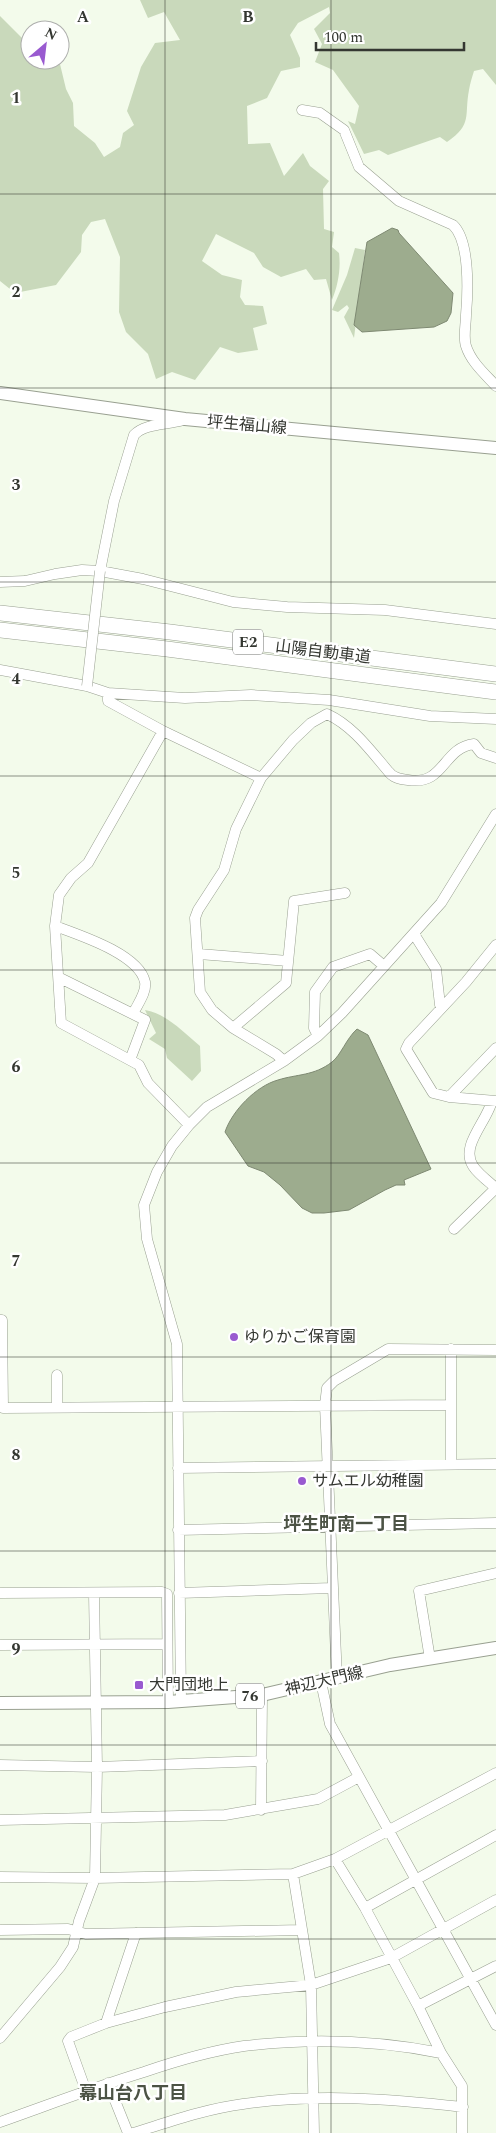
<svg xmlns="http://www.w3.org/2000/svg" width="496" height="2133" viewBox="0 0 496 2133" font-family="Spectral,'Noto Sans JP',serif">
<rect width="100%" height="100%" fill="#f3fbeb"/>
<!-- green -->
<path fill="#c9d9bb" d="M 140,0 L 496,0 L 496,85 L 483,69 L 474,71 C 472,77 470,84 469,90 C 464,116 473,124 447,142 L 440,137 L 388,155 L 379,150 L 364,154 L 348,121 L 355,124 L 359,106 L 333,70 L 315,62 L 322,44 L 314,29 L 330,13 L 329,7 L 298,23 L 290,35 L 300,58 L 300,67 L 281,71 L 267,98 L 247,106 L 248,144 L 270,143 L 284,176 L 303,153 L 310,166 L 329,181 L 323,189 L 324,229 L 334,232 L 332,247 L 339,253 C 341,269 338,285 332,300 L 326,279 L 314,280 L 306,269 L 281,277 L 263,267 L 254,253 L 216,234 L 202,261 L 222,275 L 242,280 L 240,297 L 245,305 L 263,306 L 267,324 L 253,328 L 258,350 L 238,353 L 220,347 L 195,380 L 172,372 L 156,379 L 148,354 L 126,332 L 119,312 L 120,257 L 105,219 L 91,222 L 82,235 L 81,252 L 56,285 L 15,293 L 0,281 L 0,16 L 30,46 L 30,60 L 59,60 L 66,89 L 73,103 L 74,126 L 95,143 L 104,157 L 120,147 L 123,133 L 134,125 L 127,111 L 141,67 L 155,43 L 180,40 L 164,12 L 148,18 Z
M 355,248 L 365,250 L 354,338 L 344,317 L 349,308 L 347,305 L 338,312 L 332,310 L 347,275 Z
M 145,1010 C 167,1014 183,1032 200,1046 L 201,1071 L 192,1081 L 167,1058 L 165,1049 L 149,1039 L 156,1033 Z"/>
<!-- water -->
<path fill="#9dac8e" stroke="#7e8972" d="M 392,228 L 398,230 L 399,233 L 453,293 L 451,313 L 447,321 L 434,327 L 362,332 L 354,325 L 367,242 Z
M 357,1029 L 368,1035 L 431,1169 L 404,1180 L 405,1185 L 396,1185 L 385,1190 L 349,1210 L 324,1213 L 312,1213 L 302,1208 L 280,1185 L 264,1172 L 248,1166 L 225,1132 C 232,1111 256,1086 278,1080 C 297,1074 314,1076 332,1062 C 341,1055 346,1039 357,1029 Z"/>
<g fill="none" stroke-linecap="round" stroke-linejoin="round">
<defs>
<path id="minor" d="M 302,110 L 320,113 L 344,130 L 359,167 L 399,201 L 453,225 C 470,241 468,292 466,315 C 466,324 463,337 466,346 C 471,362 485,374 496,386
M 100,571 L 114,501 L 134,435 C 145,423 168,425 183,420
M 0,582 L 25,581 L 55,574 L 82,570 L 100,571 L 143,579 L 233,602 L 287,607 L 385,610 L 496,624
M 0,670 L 87,686 L 108,693 L 185,698 L 251,695 L 329,700 L 430,716 L 496,719
M 108,693 L 108,701 L 163,731 L 261,778
M 163,731 L 88,863 L 71,878 L 59,895 L 55,926 L 61,1023 L 139,1065 L 148,1083 L 189,1125
M 55,926 C 79,935 139,954 145,982 C 147,992 137,1005 133,1014
M 414,934 L 436,969 L 440,1005 L 442,1007
M 496,945 L 466,982 L 409,1043 L 406,1049 L 433,1093 L 449,1097 L 496,1048
M 199,954 L 288,961
M 60,978 L 145,1020 L 130,1060
M 233,1028 L 286,983 L 294,901 L 345,893
M 318,1036 L 314,1028 L 315,992 L 333,967 L 370,954 L 384,966
M 284,1061 L 276,1054 L 233,1028 L 212,1010 L 200,992 L 195,918 L 198,910 L 224,870 L 236,829 L 261,778 L 293,740 L 311,723 L 327,714 C 353,726 370,750 388,771 C 393,778 400,779 408,780 C 445,786 442,748 474,744 L 481,753 L 496,758
M 449,1097 L 496,1101
M 454,1229 L 496,1188 C 489,1182 478,1174 473,1166 C 460,1146 486,1123 492,1101
M 0,1320 L 2,1320 L 3,1408 L 451,1405
M 451,1349 L 451,1464
M 57,1407 L 57,1375
M 178,1468 L 496,1464
M 178,1530 L 496,1523
M 0,1593 L 162,1592 L 167,1594 L 168,1702
M 179,1593 L 332,1588
M 0,1645 L 167,1644
M 430,1659 L 419,1591 L 496,1573
M 337,1679 L 325,1405 L 327,1388 L 334,1381 L 388,1349 L 496,1350
M 321,1682 L 330,1724 L 496,2025
M 181,1701 L 177,1344 L 147,1239 L 144,1205 L 157,1172 L 172,1146 L 189,1125 L 207,1107 L 284,1061 L 318,1036 L 342,1013 L 441,903 L 496,814
M 0,1765 L 97,1767 L 262,1761
M 261,1810 L 262,1695
M 0,1820 L 225,1815 L 318,1799 L 359,1777
M 335,1859 L 365,1908 L 418,2006 L 441,2053 L 462,2086 L 462,2133
M 293,1874 L 311,1985 L 314,2133
M 0,1877 L 95,1878 L 293,1874 L 335,1859 L 496,1773
M 365,1908 L 496,1835
M 0,1930 L 68,1929 L 86,1934 L 302,1930
M 418,2006 L 496,1966
M 106,2023 L 136,1933
M 0,2038 L 60,1967 L 73,1947 L 79,1921 L 95,1878 L 97,1767 L 94,1593
M 108,2083 L 128,2133
M 86,2091 L 68,2041 L 71,2037 L 106,2023 L 165,2007 L 236,1992 L 311,1985 L 391,1958 L 496,1900
M 0,2122 C 48,2105 95,2087 144,2072 C 176,2061 210,2051 244,2046 C 311,2038 375,2040 441,2053
M 133,2133 C 169,2122 205,2109 243,2104 C 317,2093 390,2099 463,2107"/>
<path id="major" d="M 0,393 L 185,419 L 496,448
M 0,1703 L 168,1702 L 262,1695 L 390,1665 L 496,1648"/>
<path id="highway" d="M 0,613 L 170,632 L 496,674
M 0,630 L 167,649 L 496,692"/>
</defs>
<!-- minor casing -->
<use href="#minor" stroke="#99a091" stroke-width="11"/>
<!-- major casing -->
<use href="#major" stroke="#99a091" stroke-width="14"/>
<!-- highway casing -->
<use href="#highway" stroke="#99a091" stroke-width="16"/>
<!-- minor -->
<use href="#minor" stroke="#fff" stroke-width="10"/>
<!-- major -->
<use href="#major" stroke="#fff" stroke-width="12"/>
<!-- highway -->
<use href="#highway" stroke="#fff" stroke-width="15"/>
<defs>
<path id="minor-bridge" d="M 87,686 L 100,571"/>
</defs>
<!-- minor-bridge casing -->
<use href="#minor-bridge" stroke="#99a091" stroke-width="11" stroke-linecap="butt"/>
<!-- minor-bridge -->
<use href="#minor-bridge" stroke="#fff" stroke-width="10"/>
</g>
<!-- grid -->
<path fill="none" stroke="#343731" stroke-width="1" stroke-opacity="0.55" d="M 165,0 L 165,2133M 331,0 L 331,2133M 0,194 L 496,194M 0,388 L 496,388M 0,582 L 496,582M 0,776 L 496,776M 0,970 L 496,970M 0,1163 L 496,1163M 0,1357 L 496,1357M 0,1551 L 496,1551M 0,1745 L 496,1745M 0,1939 L 496,1939"/>
<!-- markers -->
<g fill="#995ad0" stroke="#fff" stroke-width="2">
<circle cx="234" cy="1337" r="5"/>
<circle cx="302" cy="1481" r="5"/>
<rect x="134" y="1680" width="10" height="10" rx="2.5"/>
</g>
<g text-anchor="middle" dominant-baseline="central" stroke-width="5" stroke-linejoin="round" paint-order="stroke">
<!-- shield labels -->
<g fill="#fff" stroke="#71736f" stroke-width="1">
<rect x="233" y="629.5" width="30" height="25" rx="4"/>
<rect x="236" y="1683.5" width="28" height="25" rx="4"/>
</g>
<g font-size="15" font-weight="bold" fill="#343731">
<text x="248" y="642">E2</text>
<text x="250" y="1696">76</text>
</g>
<!-- street labels -->
<g font-size="16" fill="#343731" stroke="#fff">
<text transform="translate(247 425) rotate(5)">坪生福山線</text>
<text transform="translate(323 652) rotate(7)">山陽自動車道</text>
<text transform="translate(324 1681) rotate(-13)">神辺大門線</text>
</g>
<!-- poi labels -->
<g font-size="16" fill="#343731" stroke="#fff" text-anchor="start">
<text x="244" y="1337">ゆりかご保育園</text>
<text x="312" y="1481">サムエル幼稚園</text>
<text x="149" y="1685">大門団地上</text>
</g>
<!-- neighbourhood labels -->
<g font-size="18" font-weight="bold" fill="#4c5345" stroke="#fff">
<text x="346" y="1524">坪生町南一丁目</text>
<text x="133" y="2093">幕山台八丁目</text>
</g>
</g>
<g font-size="16" text-anchor="middle" font-weight="bold" fill="#343731" stroke="#fff" stroke-width="5" stroke-linejoin="round" paint-order="stroke">
<text x="83" y="22">A</text>
<text x="248" y="22">B</text>
<text x="16" y="103">1</text>
<text x="16" y="297">2</text>
<text x="16" y="490">3</text>
<text x="16" y="684">4</text>
<text x="16" y="878">5</text>
<text x="16" y="1072">6</text>
<text x="16" y="1266">7</text>
<text x="16" y="1460">8</text>
<text x="16" y="1654">9</text>
</g>
<!-- north arrow -->
<g transform="translate(45 45) rotate(28)"><circle r="24" fill="#ffffff" stroke="#aeafad"/>
<path d="M0-4L9 19L0 12L-9 19Z" fill="#995ad0"/>
<text y="-8" font-size="14" font-weight="bold" text-anchor="middle" fill="#343731">N</text>
</g>
<!-- scale -->
<path d="M316 42v8h148v-8" fill="none" stroke="#343731" stroke-width="2.5"/>
<text x="324" y="42" font-size="15" fill="#343731" stroke="#ffffff" stroke-width="4" paint-order="stroke">100 m</text>
</svg>
